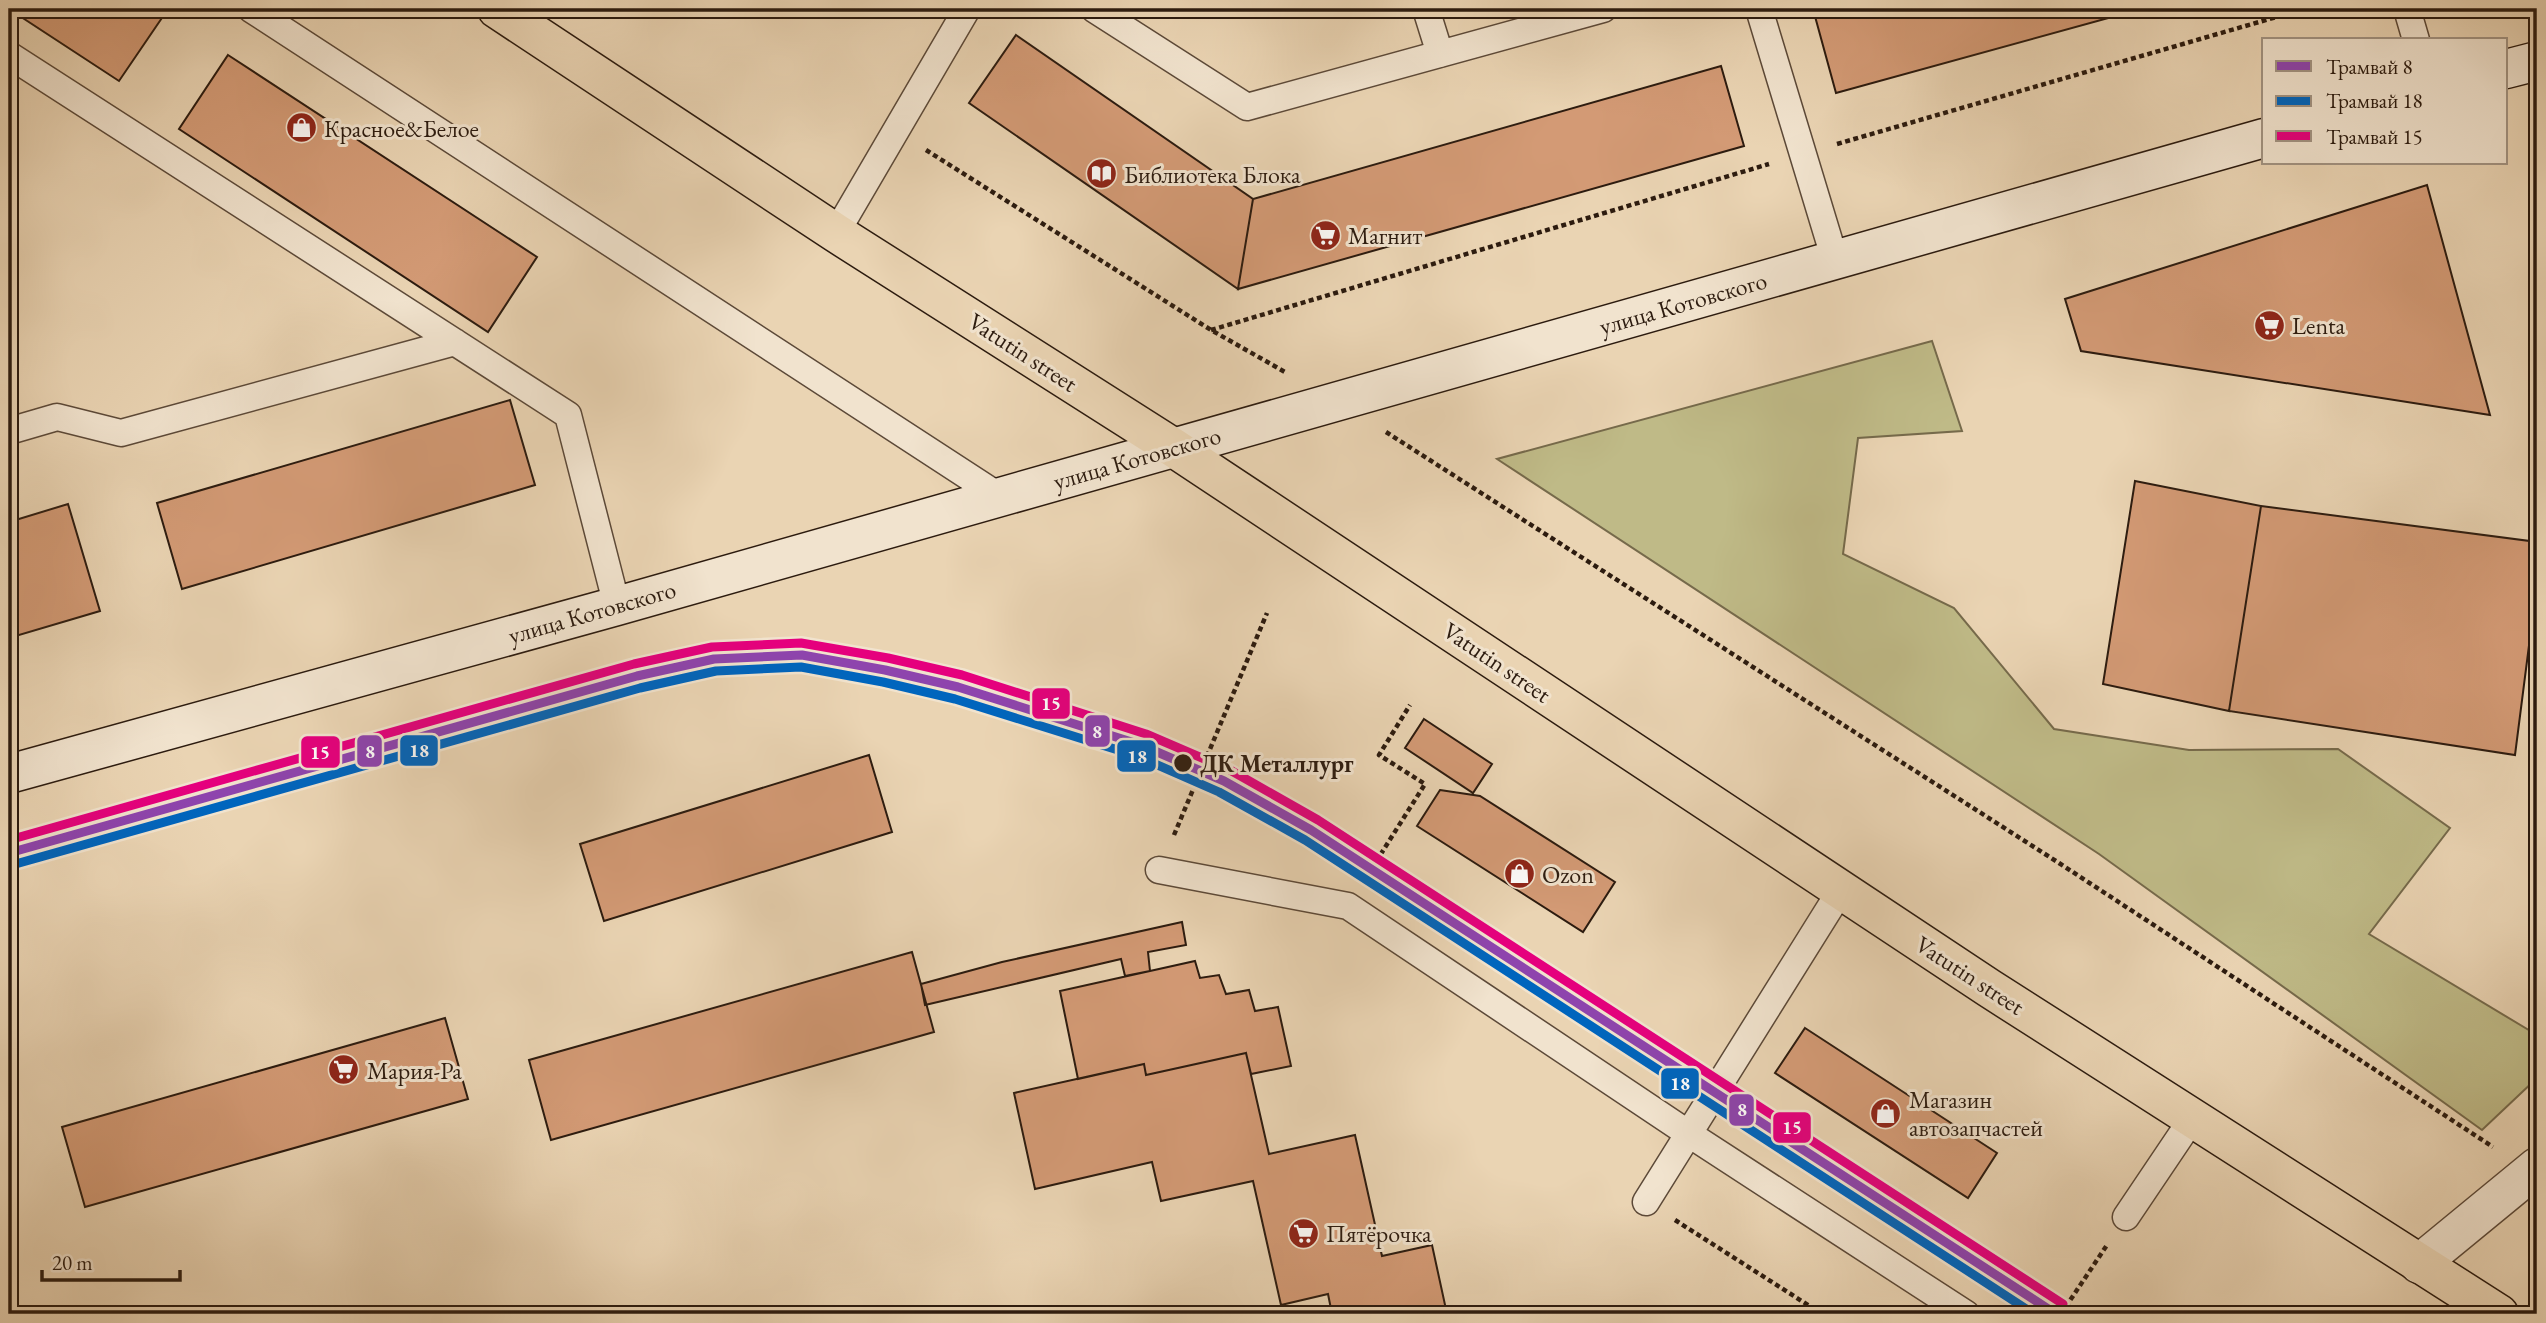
<svg xmlns="http://www.w3.org/2000/svg" width="2546" height="1323" viewBox="0 0 2546 1323" font-family="'EB Garamond',serif">
<rect width="100%" height="100%" fill="#ead4b3"/>
<filter id="stains"><feTurbulence type="fractalNoise" baseFrequency=".00286" numOctaves="4"/><feColorMatrix values="0 0 0 0 .2 0 0 0 0 .09 0 0 0 0 .02 0 0 0 .5 -.17"/></filter>
<radialGradient id="worn" r=".72"><stop offset=".6" stop-color="#630" stop-opacity="0"/><stop offset="1" stop-color="#630" stop-opacity=".3"/></radialGradient>
<!-- green -->
<path fill="#bfba87" stroke="#766a4b" stroke-width="2" d="M 1932,341 L 1962,431 L 1858,438 L 1843,554 L 1954,608 L 2054,729 L 2189,750 L 2338,749 L 2450,828 L 2369,934 L 2537,1035 L 2537,1078 L 2482,1130 L 2099,854 L 1497,459 Z"/>
<!-- building -->
<path fill="#d39a75" stroke="#2c1b0f" stroke-width="2" d="M 9,9 L 168,9 L 119,81 Z
M 1813,9 L 2141,9 L 1836,93 Z
M 1016,35 L 1253,199 L 1238,289 L 969,103 Z
M 228,55 L 537,257 L 488,332 L 179,129 Z
M 1721,66 L 1744,146 L 1238,289 L 1253,199 Z
M 2427,185 L 2490,415 L 2081,351 L 2065,299 Z
M 510,400 L 535,485 L 182,589 L 157,503 Z
M 2135,481 L 2261,506 L 2229,711 L 2103,684 Z
M 68,504 L 100,611 L 9,638 L 9,522 Z
M 2261,506 L 2537,542 L 2537,583 L 2515,755 L 2229,711 Z
M 1424,719 L 1492,764 L 1473,793 L 1405,748 Z
M 869,755 L 892,832 L 604,921 L 580,844 Z
M 1440,790 L 1480,796 L 1615,882 L 1583,932 L 1417,826 Z
M 1182,922 L 1186,945 L 1148,952 L 1150,971 L 1125,976 L 1121,959 L 925,1005 L 921,984 L 1002,962 Z
M 912,952 L 934,1032 L 551,1140 L 529,1060 Z
M 1195,961 L 1200,978 L 1219,975 L 1226,994 L 1249,990 L 1255,1011 L 1278,1007 L 1291,1066 L 1251,1074 L 1246,1053 L 1146,1075 L 1144,1064 L 1078,1079 L 1060,991 Z
M 445,1018 L 468,1099 L 85,1207 L 62,1127 Z
M 1805,1028 L 1997,1153 L 1968,1198 L 1775,1073 Z
M 1246,1053 L 1269,1154 L 1355,1135 L 1382,1256 L 1432,1245 L 1447,1314 L 1332,1314 L 1328,1294 L 1281,1305 L 1253,1181 L 1161,1201 L 1152,1162 L 1035,1189 L 1014,1093 L 1144,1064 L 1146,1075 Z"/>
<g fill="none" stroke-linecap="round" stroke-linejoin="round">
<defs>
<path id="service" d="M 251,9 L 1000,497
M 1094,9 L 1247,107 L 1603,9
M 1426,9 L 1440,54
M 1759,9 L 1835,260
M 2407,9 L 2416,40
M 9,55 L 568,415 L 617,606
M 836,233 L 967,9
M 9,431 L 57,417 L 121,433 L 455,342
M 1159,870 L 1348,906 L 1689,1134 L 1966,1314
M 1646,1202 L 1841,890
M 2126,1217 L 2192,1119"/>
<path id="minor" d="M 2419,1264 L 2537,1167"/>
<path id="secondary" d="M 2506,69 L 2537,61
M 9,774 L 617,606 L 2264,138"/>
<path id="primary" d="M 497,9 L 836,233 L 1174,448 L 1989,988 L 2499,1314"/>
</defs>
<!-- service casing -->
<use href="#service" stroke="#5c4938" stroke-width="29"/>
<!-- minor casing -->
<use href="#minor" stroke="#5c4938" stroke-width="41"/>
<!-- secondary casing -->
<use href="#secondary" stroke="#2c1b0f" stroke-width="41"/>
<!-- primary casing -->
<use href="#primary" stroke="#2c1b0f" stroke-width="41"/>
<!-- path -->
<path stroke="#2c1b0f" stroke-width="4.5" stroke-dasharray="5 3.5" stroke-linecap="butt" d="M 1837,144 L 2304,9
M 926,150 L 1211,330 L 1285,372
M 1211,330 L 1769,164
M 1386,432 L 2059,863 L 2493,1147
M 1174,835 L 1267,613
M 1367,876 L 1425,784 L 1379,755 L 1410,705
M 1675,1220 L 1822,1314
M 2061,1314 L 2107,1245"/>
<!-- service -->
<use href="#service" stroke="#f1e3ce" stroke-width="26"/>
<!-- minor -->
<use href="#minor" stroke="#f1e3ce" stroke-width="38"/>
<!-- secondary -->
<use href="#secondary" stroke="#f1e3ce" stroke-width="38"/>
<!-- primary -->
<use href="#primary" stroke="#ead4b3" stroke-width="38"/>
<defs>
<path id="tram-1" d="M 9,853 L 637,676 L 714,659 L 802,655 L 885,670 L 958,687 L 1141,745 L 1224,781 L 1311,830 L 2056,1314"/>
<path id="tram-2" d="M 12,865 L 640,688 L 716,671 L 801,667 L 883,682 L 955,699 L 1137,756 L 1219,792 L 1305,840 L 2034,1314"/>
<path id="tram-3" d="M 9,840 L 634,664 L 712,647 L 801,643 L 888,658 L 962,675 L 1146,734 L 1230,770 L 1318,820 L 2063,1304"/>
</defs>
<!-- tram-1 casing -->
<use href="#tram-1" stroke="#f1e3ce" stroke-width="14"/>
<!-- tram-2 casing -->
<use href="#tram-2" stroke="#f1e3ce" stroke-width="14"/>
<!-- tram-3 casing -->
<use href="#tram-3" stroke="#f1e3ce" stroke-width="14"/>
<!-- tram-1 -->
<use href="#tram-1" stroke="#8e44ad" stroke-width="9"/>
<!-- tram-2 -->
<use href="#tram-2" stroke="#0065bd" stroke-width="9"/>
<!-- tram-3 -->
<use href="#tram-3" stroke="#e5007d" stroke-width="9"/>
</g>
<!-- icons -->
<defs>
<symbol id="shop-disc" viewBox="-11 -11 22 22"><circle r="9.5" fill="#8f2418" stroke="#f1e3ce"/><path d="M-5-2.5h2.3a2.7 3.5 0 0 1 5.4 0H5L5.5 6h-11ZM-1.5-2.5h3a1.5 2.3 0 0 0-3 0Z" fill="#fff"/></symbol>
<symbol id="library-disc" viewBox="-11 -11 22 22"><circle r="9.5" fill="#8f2418" stroke="#f1e3ce"/><path d="M-6-4Q-3-5.5-.7-3.5V5Q-3 3-6 4ZM6-4Q3-5.5 .7-3.5V5Q3 3 6 4Z" fill="#fff"/></symbol>
<symbol id="supermarket-disc" viewBox="-11 -11 22 22"><circle r="9.5" fill="#8f2418" stroke="#f1e3ce"/><path d="M-6-5.5h2.5l.6 2H6L4.5 2H-2.5L-4.4-4H-6ZM-1.5 3.2a1.3 1.3 0 1 0 .1 0ZM3 3.2a1.3 1.3 0 1 0 .1 0Z" fill="#fff"/></symbol>
</defs>
<g fill-rule="evenodd">
<use href="#shop-disc" x="284" y="110" width="35" height="35"/>
<use href="#library-disc" x="1084" y="156" width="35" height="35"/>
<use href="#supermarket-disc" x="1308" y="218" width="35" height="35"/>
<use href="#supermarket-disc" x="2252" y="308" width="35" height="35"/>
<use href="#shop-disc" x="1502" y="856" width="35" height="35"/>
<use href="#supermarket-disc" x="326" y="1052" width="35" height="35"/>
<use href="#shop-disc" x="1868" y="1096" width="35" height="35"/>
<use href="#supermarket-disc" x="1286" y="1216" width="35" height="35"/>
</g>
<!-- markers -->
<circle fill="#2c1b0f" stroke="#f1e3ce" stroke-width="2.5" cx="1183" cy="763" r="10"/>
<g text-anchor="middle" dominant-baseline="central" stroke-width="6" stroke-linejoin="round" paint-order="stroke">
<!-- poi labels -->
<g font-size="24" fill="#2c1b0f" stroke="#f1e3ce" text-anchor="start">
<text x="324" y="128">Красное&amp;Белое</text>
<text x="1124" y="174">Библиотека Блока</text>
<text x="1348" y="235">Магнит</text>
<text x="2292" y="325">Lenta</text>
<text x="1542" y="874">Ozon</text>
<text x="367" y="1070">Мария-Ра</text>
<text x="1909" y="1099">Магазин<tspan x="1909" dy="28">автозапчастей</tspan></text>
<text x="1326" y="1233">Пятёрочка</text>
</g>
<!-- street labels -->
<g font-size="24" fill="#2c1b0f" stroke="#f1e3ce">
<text transform="translate(1683 303) rotate(-16)">улица Котовского</text>
<text transform="translate(1023 352) rotate(33)">Vatutin street</text>
<text transform="translate(1137 458) rotate(-16)">улица Котовского</text>
<text transform="translate(592 612) rotate(-16)">улица Котовского</text>
<text transform="translate(1497 662) rotate(34)">Vatutin street</text>
<text transform="translate(1970 975) rotate(33)">Vatutin street</text>
</g>
<!-- stop labels -->
<g font-size="24" font-weight="bold" fill="#2c1b0f" stroke="#f1e3ce" text-anchor="start">
<text x="1200" y="763">ДК Металлург</text>
</g>
</g>
<g stroke="#f1e3ce" stroke-width="2.5">
<rect x="1031" y="687" width="40" height="33" rx="7" fill="#e5007d"/>
<rect x="1084" y="714" width="27" height="34" rx="7" fill="#8e44ad"/>
<rect x="399" y="734" width="40" height="33" rx="7" fill="#0065bd"/>
<rect x="356" y="734" width="27" height="34" rx="7" fill="#8e44ad"/>
<rect x="300" y="735" width="41" height="34" rx="7" fill="#e5007d"/>
<rect x="1116" y="739" width="41" height="34" rx="7" fill="#0065bd"/>
<rect x="1660" y="1067" width="40" height="33" rx="7" fill="#0065bd"/>
<rect x="1728" y="1093" width="27" height="34" rx="7" fill="#8e44ad"/>
<rect x="1772" y="1111" width="40" height="33" rx="7" fill="#e5007d"/>
</g>
<g font-size="19" text-anchor="middle" font-weight="bold" fill="#fff">
<text x="1051" y="710">15</text>
<text x="1097" y="738">8</text>
<text x="419" y="757">18</text>
<text x="370" y="758">8</text>
<text x="320" y="759">15</text>
<text x="1137" y="763">18</text>
<text x="1680" y="1090">18</text>
<text x="1742" y="1116">8</text>
<text x="1792" y="1134">15</text>
</g>
<!-- margin -->
<rect width="2546" height="1323" fill="none" stroke="#ead4b3" stroke-width="35"/>
<rect x="10" y="10" width="2525" height="1302" fill="none" stroke="#2c1b0f" stroke-width="3.5"/>
<rect x="18" y="18" width="2511" height="1288" fill="none" stroke="#2c1b0f" stroke-width="2"/>
<!-- legend -->
<rect x="2262" y="38" width="245" height="126" fill="#f1e3ce" stroke="#a29382" stroke-width="2"/>
<rect x="2276" y="61" width="35" height="10" fill="#8e44ad" stroke="#a29382" stroke-width="2"/>
<text x="2326" y="74" font-size="21" fill="#2c1b0f">Трамвай 8</text>
<rect x="2276" y="96" width="35" height="10" fill="#0065bd" stroke="#a29382" stroke-width="2"/>
<text x="2326" y="108" font-size="21" fill="#2c1b0f">Трамвай 18</text>
<rect x="2276" y="131" width="35" height="10" fill="#e5007d" stroke="#a29382" stroke-width="2"/>
<text x="2326" y="144" font-size="21" fill="#2c1b0f">Трамвай 15</text>
<!-- scale -->
<path d="M42 1270v10h138v-10" fill="none" stroke="#2c1b0f" stroke-width="3.5"/>
<text x="52" y="1270" font-size="21" fill="#2c1b0f" stroke="#f1e3ce" stroke-width="5" paint-order="stroke">20 m</text>
<rect width="100%" height="100%" filter="url(#stains)"/>
<rect width="100%" height="100%" fill="url(#worn)"/>
</svg>
